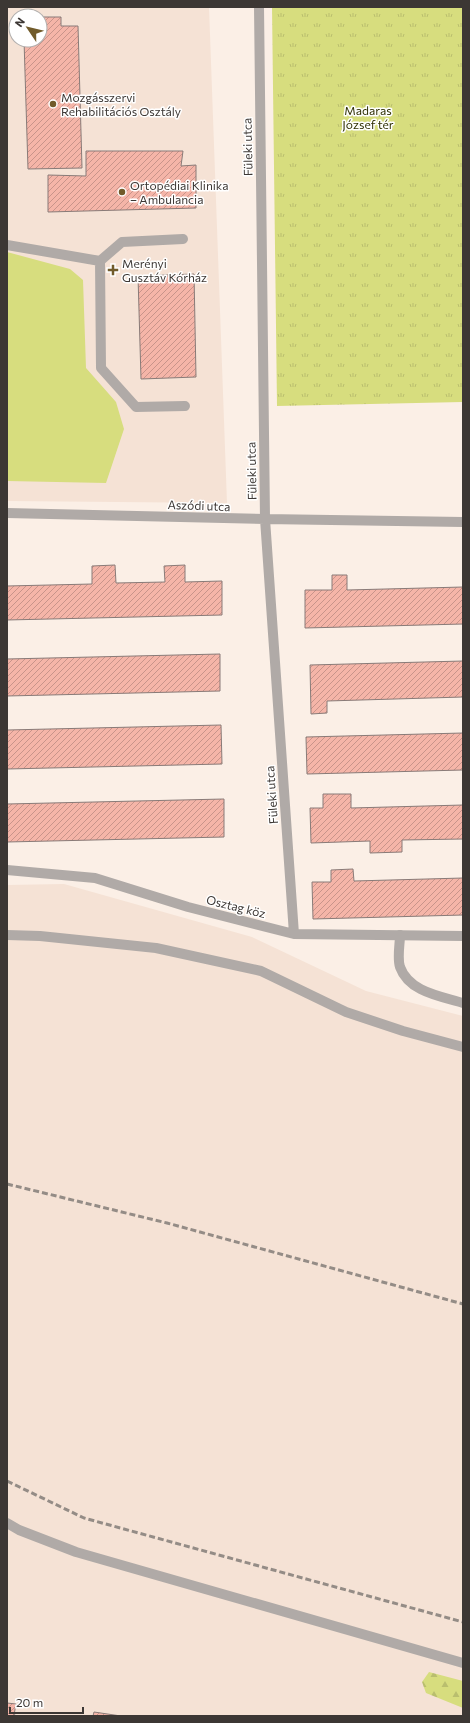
<svg xmlns="http://www.w3.org/2000/svg" width="470" height="1723" viewBox="0 0 470 1723" font-family="Commissioner,sans-serif">
<defs>
<pattern id="forest-firs" width="22" height="20" patternUnits="userSpaceOnUse"><rect width="22" height="20" fill="#d7dd7e"/><path d="M5 1l3.5 6h-7zM16 11l3.5 6h-7z" fill="#b9be6e"/></pattern>
<pattern id="park-tufts" width="24" height="20" patternUnits="userSpaceOnUse"><rect width="24" height="20" fill="#d7dd7e"/><path d="M3 7l-1-3M5 7V3M7 7l1-3M15 17l-1-3M17 17v-4M19 17l1-3" fill="none" stroke="#b9be6e"/></pattern>
<pattern id="building-hatch" width="6" height="6" patternUnits="userSpaceOnUse"><rect width="6" height="6" fill="#f5b5a8"/><path d="M-1 1l2-2M0 6l6-6M5 7l2-2" fill="none" stroke="#c8948a"/></pattern>
</defs>
<rect width="100%" height="100%" fill="#fbefe6"/>
<!-- built -->
<path fill="#f5e2d5" fill-rule="evenodd" d="M 7,7 L 209,7 L 227,503 L 7,501 ZM 16,16 L 40,16 L 40,40 L 16,40 Z
M 64,884 L 252,937 L 366,991 L 463,1016 L 463,1716 L 7,1716 L 7,885 Z"/>
<!-- grass -->
<path fill="#d7dd7e" d="M 7,252 L 70,269 L 83,280 L 86,368 L 116,402 L 124,429 L 106,483 L 7,481 Z"/>
<!-- forest -->
<path fill="url(#forest-firs)" d="M 429,1672 L 463,1681 L 463,1708 L 426,1693 L 422,1682 Z"/>
<!-- park -->
<path fill="url(#park-tufts)" d="M 272,7 L 463,7 L 463,402 L 277,406 Z"/>
<!-- building -->
<path fill="url(#building-hatch)" stroke="#897b78" d="M 40,17 L 61,17 L 61,26 L 78,26 L 82,168 L 28,169 L 24,40 L 40,40 Z
M 86,151 L 183,151 L 181,166 L 196,165 L 196,208 L 48,212 L 48,175 L 86,176 Z
M 194,274 L 196,377 L 141,379 L 138,276 Z
M 115,565 L 116,583 L 165,582 L 164,566 L 185,565 L 185,582 L 222,581 L 222,615 L 7,620 L 7,586 L 92,584 L 92,566 Z
M 332,575 L 347,575 L 347,590 L 463,587 L 463,624 L 305,628 L 305,590 L 332,590 Z
M 220,654 L 220,691 L 7,696 L 7,659 Z
M 463,661 L 463,697 L 327,701 L 327,713 L 311,714 L 310,665 Z
M 221,725 L 222,764 L 7,769 L 7,730 Z
M 463,733 L 463,770 L 307,774 L 306,737 Z
M 323,794 L 351,794 L 351,808 L 463,805 L 463,839 L 402,840 L 402,852 L 370,853 L 370,841 L 311,843 L 310,808 L 323,808 Z
M 224,799 L 224,837 L 7,842 L 7,804 Z
M 353,869 L 354,881 L 463,878 L 463,915 L 313,919 L 312,882 L 331,882 L 331,870 Z
M 7,1703 L 16,1704 L 14,1715 L 18,1716 L 7,1716 Z
M 94,1712 L 121,1716 L 93,1716 Z"/>
<g fill="none" stroke-linecap="round" stroke-linejoin="round">
<!-- lane -->
<path stroke="#b0aaa7" stroke-width="10" d="M 183,239 L 122,242 L 100,261 L 101,368 L 136,407 L 185,406
M 7,245 L 100,261
M 7,935 L 40,936 L 156,948 L 261,971 L 346,1012 L 403,1031 L 463,1047
M 400,935 C 400,944 397,958 400,967 C 409,992 440,996 463,1003
M 7,1523 L 19,1530 L 76,1552 L 463,1663"/>
<!-- street -->
<path stroke="#b0aaa7" stroke-width="10" d="M 259,7 L 265,519 L 294,934
M 7,513 L 265,519 L 463,522
M 7,870 L 95,878 L 188,907 L 294,934 L 463,936"/>
<!-- rail -->
<path stroke="#948c86" stroke-width="3" stroke-dasharray="6 3" stroke-linecap="butt" d="M 7,1184 L 167,1223 L 463,1304
M 7,1481 L 84,1518 L 463,1622"/>
</g>
<!-- markers -->
<g fill="#715b2a" stroke="#fff" stroke-width="1.5">
<circle cx="53" cy="104" r="4"/>
<circle cx="122" cy="192" r="4"/>
<path d="M111 264h4v4h4v4h-4v4h-4v-4h-4v-4h4z"/>
</g>
<g text-anchor="middle" dominant-baseline="central" stroke-width="3" stroke-linejoin="round" paint-order="stroke">
<!-- poi labels -->
<g font-size="12" fill="#3c3734" stroke="#fff" text-anchor="start">
<text x="61" y="97">Mozgásszervi<tspan x="61" dy="14">Rehabilitációs Osztály</tspan></text>
<text x="130" y="185">Ortopédiai Klinika<tspan x="130" dy="14">– Ambulancia</tspan></text>
<text x="122" y="263">Merényi<tspan x="122" dy="14">Gusztáv Kórház</tspan></text>
</g>
<!-- park labels -->
<g font-size="12" fill="#2f3003" stroke="#fff">
<text x="368" y="110">Madaras<tspan x="368" dy="14">József tér</tspan></text>
</g>
<!-- street labels -->
<g font-size="12" fill="#3c3734" stroke="#fff">
<text transform="translate(247 147) rotate(-91)">Füleki utca</text>
<text transform="translate(251 471) rotate(-91)">Füleki utca</text>
<text transform="translate(199 505) rotate(2)">Aszódi utca</text>
<text transform="translate(271 795) rotate(-94)">Füleki utca</text>
<text transform="translate(236 906) rotate(14)">Osztag köz</text>
</g>
</g>
<!-- border -->
<rect width="470" height="1723" fill="none" stroke="#3c3734" stroke-width="16"/>
<!-- north arrow -->
<g transform="translate(28 28) rotate(305)"><circle r="19" fill="#ffffff" stroke="#b1afae"/>
<path d="M0-3L7 15L0 10L-7 15Z" fill="#715b2a"/>
<text y="-6" font-size="11" font-weight="bold" text-anchor="middle" fill="#3c3734">N</text>
</g>
<!-- scale -->
<path d="M10 1707v6h73v-6" fill="none" stroke="#3c3734" stroke-width="2"/>
<text x="16" y="1707" font-size="12" fill="#3c3734" stroke="#ffffff" stroke-width="3" paint-order="stroke">20 m</text>
</svg>
